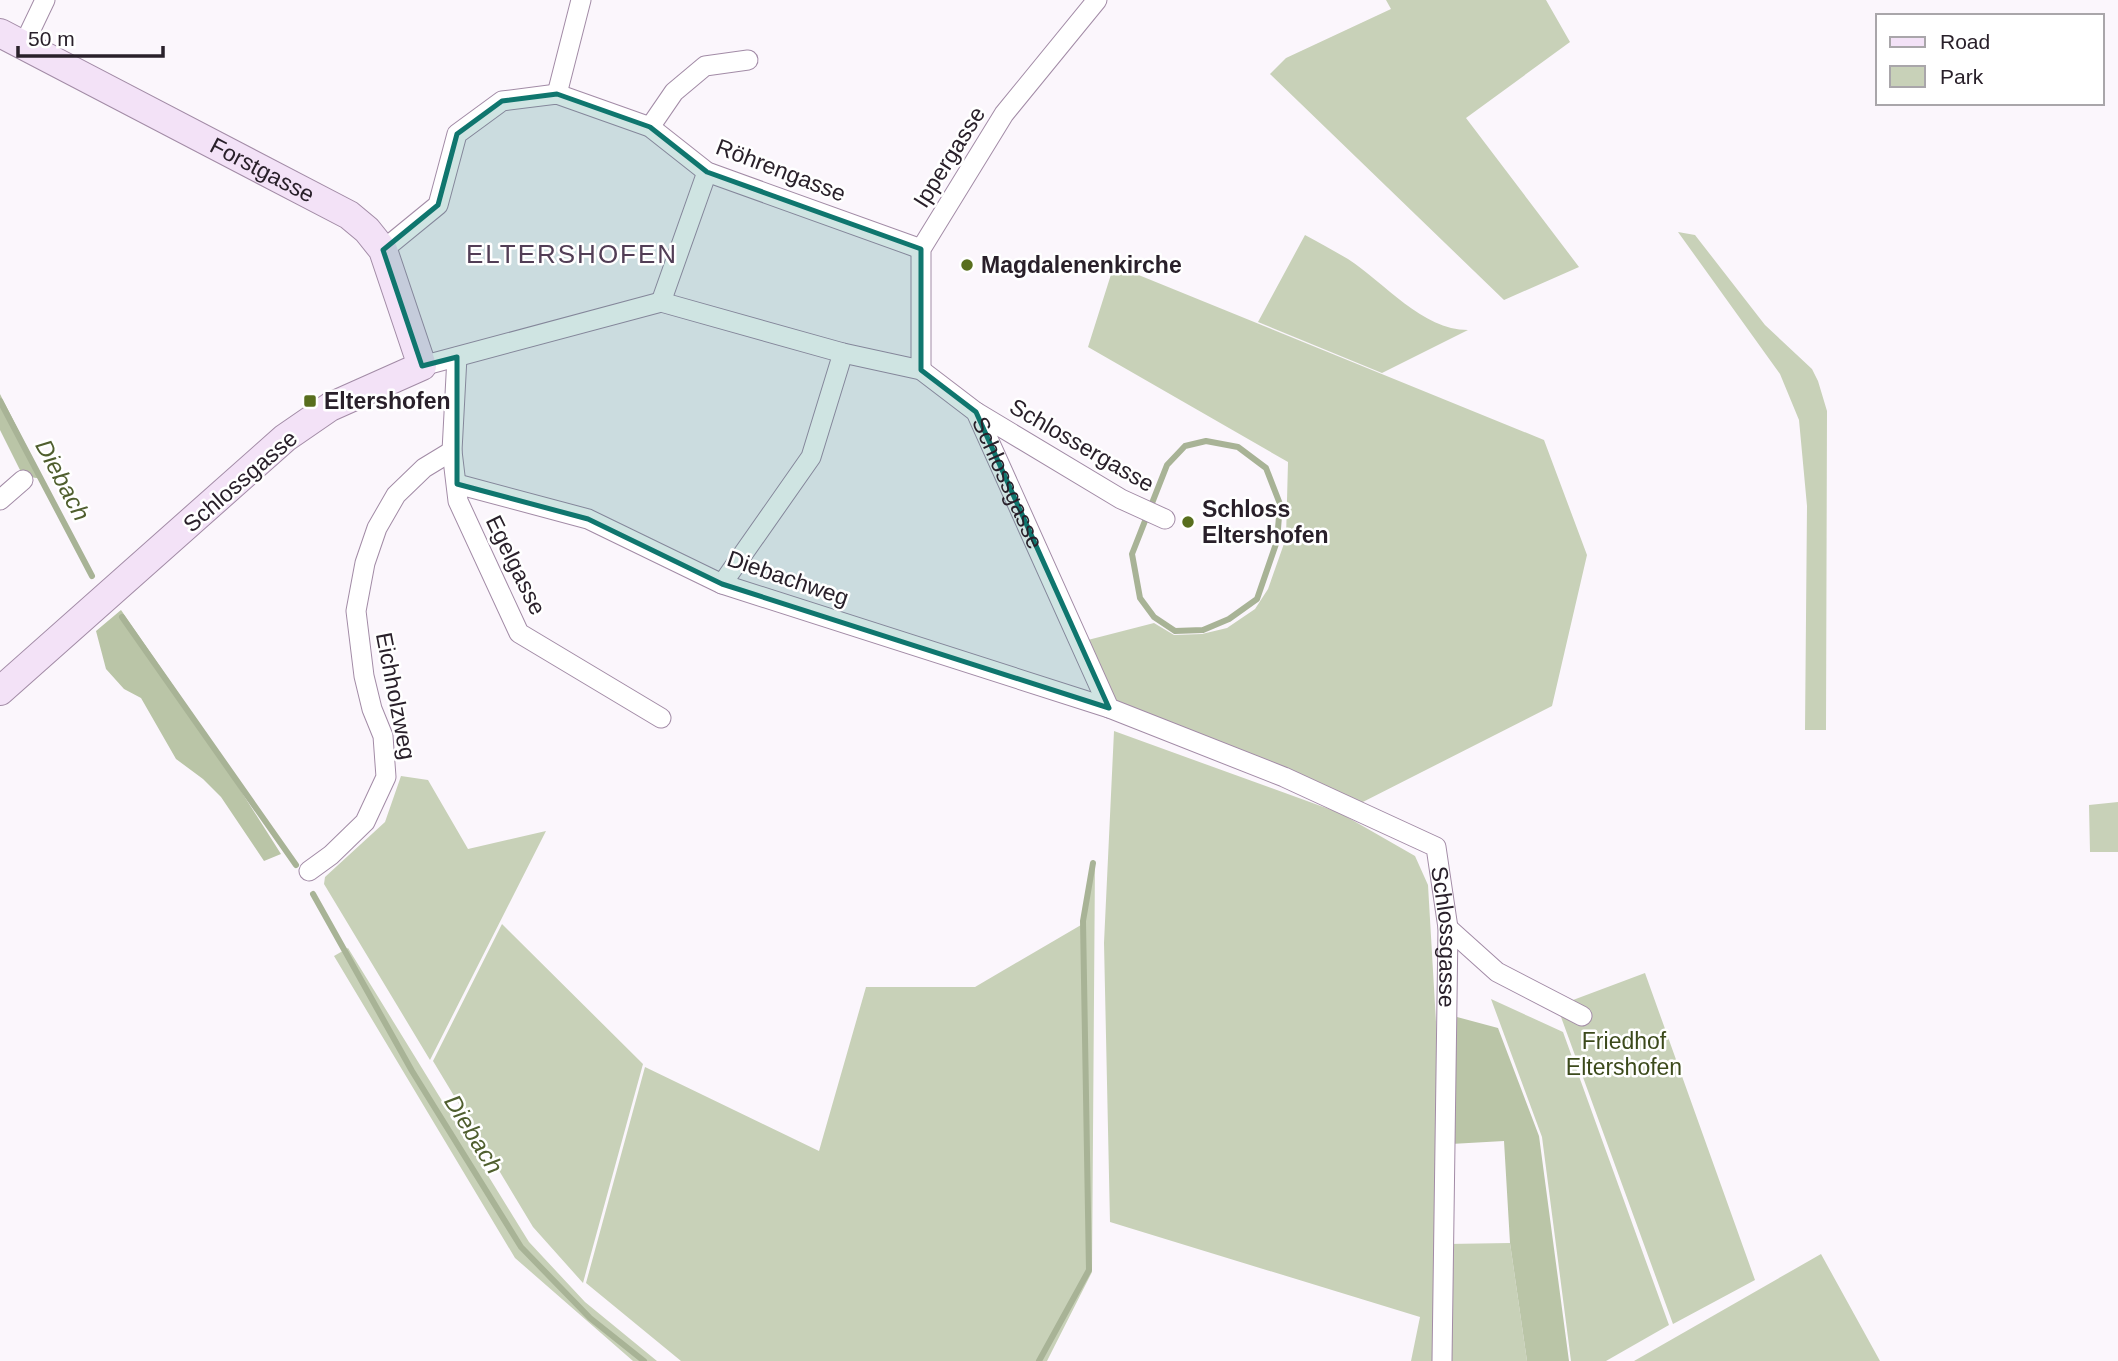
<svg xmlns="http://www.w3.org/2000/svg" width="2118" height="1361" viewBox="0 0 2118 1361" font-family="Helvetica,sans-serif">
<rect width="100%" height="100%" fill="#fbf6fc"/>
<!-- green -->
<path fill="#c8d1b8" d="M 1386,0 L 1546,0 L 1570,42 L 1466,118 L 1579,267 L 1504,300 L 1270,74 L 1286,58 L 1391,9 Z
M 1678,232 L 1695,235 L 1765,325 L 1812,369 L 1818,381 L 1827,411 L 1826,730 L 1805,730 L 1807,506 L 1799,420 L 1780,374 Z
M 1305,235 C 1320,243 1334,251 1348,259 C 1385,283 1422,330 1468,330 L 1382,373 L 1258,322 Z
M 1114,265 L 1544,440 L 1587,555 L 1552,706 L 1351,808 L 1109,708 L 1080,642 L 1154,623 L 1174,635 L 1202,634 L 1227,628 L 1255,609 L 1268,589 L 1286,538 L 1288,462 L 1088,347 Z
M 1114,731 L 1340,813 L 1415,856 L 1428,885 L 1438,1056 L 1438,1361 L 1411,1361 L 1420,1317 L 1110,1222 L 1104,943 Z
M 401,776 L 428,780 L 468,849 L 546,831 L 430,1060 L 324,884 L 325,877 L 385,822 Z
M 2118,802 L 2118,852 L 2090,852 L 2089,805 Z
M 1095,860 L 1092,1272 L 1047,1361 L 681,1361 L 586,1283 L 645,1067 L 819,1151 L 866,987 L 975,987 L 1081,925 Z
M 502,924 L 643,1064 L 583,1283 L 533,1227 L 433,1061 Z
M 348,948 L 529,1242 L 585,1302 L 657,1361 L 633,1361 L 515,1258 L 334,956 Z
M 1645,973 L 1755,1280 L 1673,1324 L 1557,1006 Z
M 1491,999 L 1563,1032 L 1669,1325 L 1606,1361 L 1571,1361 L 1542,1137 Z
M 1510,1243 L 1527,1361 L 1451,1361 L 1447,1244 Z
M 1821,1254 L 1880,1361 L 1634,1361 Z"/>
<!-- forest -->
<path fill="#bac5a7" d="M 0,394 L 43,479 L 23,476 L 0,430 Z
M 121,610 L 185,703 L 281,854 L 264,861 L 221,797 L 203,779 L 176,759 L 141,698 L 124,689 L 106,669 L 96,631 Z
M 1457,1017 L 1498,1028 L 1539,1136 L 1569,1361 L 1527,1361 L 1510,1243 L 1504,1141 L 1451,1144 Z"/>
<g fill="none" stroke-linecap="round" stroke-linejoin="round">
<!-- stream -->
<path stroke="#a8b396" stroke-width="6" d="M 0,401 L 92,576
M 1206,441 L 1238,447 L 1266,468 L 1280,504 L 1277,541 L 1257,599 L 1229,619 L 1203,630 L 1175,631 L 1154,617 L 1140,598 L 1132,554 L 1167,465 L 1185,446 Z
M 122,617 L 296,865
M 313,894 L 412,1071 L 521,1247 L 590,1318 L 644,1361
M 1039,1361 L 1089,1270 L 1083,921 L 1093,863"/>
<defs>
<g id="street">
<path d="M 23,46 L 45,0"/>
<path d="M 557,94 L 581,0"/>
<path d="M 650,127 L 674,92 L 705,66 L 748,60"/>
<path d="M 383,250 L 438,205 L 457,134 L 502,101 L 557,94 L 650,127 L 707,172 L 921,249"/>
<path d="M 661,302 L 707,172"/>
<path d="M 457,357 L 452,451 L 458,501 L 519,633 L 661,718"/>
<path id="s1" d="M 422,366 L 661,302 L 843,353 L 921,370 L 976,412 L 1109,708 L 1284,777 L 1436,847 L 1448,928 L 1442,1361"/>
<path d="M 921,370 L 921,249 L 1004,114 L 1097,0"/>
<path d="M 976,412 L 1121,499 L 1165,519"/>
<path d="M 457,484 L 588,519 L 722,584 L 1109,708"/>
<path d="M 0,500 L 23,480"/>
<path d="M 722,584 L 811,457 L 843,353"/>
<path d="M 309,871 L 331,855 L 365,822 L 386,777 L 383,736 L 372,709 L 364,676 L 356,611 L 365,563 L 377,528 L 396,495 L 424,468 L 452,451"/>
<path d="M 1448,928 L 1497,972 L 1582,1016"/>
</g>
<g id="secondary">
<path id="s2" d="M 0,33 L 349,215 L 367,230 L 383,250 L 422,366 L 330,407 L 285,438 L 0,691"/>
</g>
</defs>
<!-- street casing -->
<use href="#street" stroke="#a28ba6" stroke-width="21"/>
<!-- secondary casing -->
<use href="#secondary" stroke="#a28ba6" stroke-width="30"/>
<!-- street -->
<use href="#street" stroke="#fff" stroke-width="19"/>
<!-- secondary -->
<use href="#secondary" stroke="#f3e2f7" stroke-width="28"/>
</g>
<!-- marked area -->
<path fill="#0f766e" fill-opacity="0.2" stroke="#0f766e" stroke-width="5" stroke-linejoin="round" d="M 557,94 L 650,127 L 707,172 L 921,249 L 921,370 L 976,412 L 1109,708 L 722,584 L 588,519 L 457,484 L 457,357 L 422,366 L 383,250 L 438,205 L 457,134 L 502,101 Z"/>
<!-- markers -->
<g fill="#586e1e" stroke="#fff" stroke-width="2.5">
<circle cx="967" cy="265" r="7"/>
<rect x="303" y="394" width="14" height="14" rx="3.5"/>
<circle cx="1188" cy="522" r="7"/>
</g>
<g text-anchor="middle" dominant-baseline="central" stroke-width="5" stroke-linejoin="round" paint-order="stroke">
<!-- street labels -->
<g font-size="23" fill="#29202a" stroke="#fff">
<text transform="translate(949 157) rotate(-58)">Ippergasse</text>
<text stroke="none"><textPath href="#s2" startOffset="296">Forstgasse</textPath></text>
<text transform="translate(781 170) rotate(21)">Röhrengasse</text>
<text transform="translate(1082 445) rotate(30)">Schlossergasse</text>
<text transform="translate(240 481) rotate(-41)">Schlossgasse</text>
<text stroke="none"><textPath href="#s1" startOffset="663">Schlossgasse</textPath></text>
<text transform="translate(516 565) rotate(64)">Egelgasse</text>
<text transform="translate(788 578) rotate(19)">Diebachweg</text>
<text transform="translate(396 696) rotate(79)">Eichholzweg</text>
<text stroke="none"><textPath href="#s1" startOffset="1356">Schlossgasse</textPath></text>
</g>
<!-- poi labels -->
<g font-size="23" font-weight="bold" fill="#29202a" stroke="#fff" text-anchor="start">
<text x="981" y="265">Magdalenenkirche</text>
<text x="324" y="401">Eltershofen</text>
<text x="1202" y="509">Schloss<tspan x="1202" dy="26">Eltershofen</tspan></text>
</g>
<!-- park labels -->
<g font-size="23" fill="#3c4a1b" stroke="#fff">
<text x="1624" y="1041">Friedhof<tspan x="1624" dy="26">Eltershofen</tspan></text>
</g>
<!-- water labels -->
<g font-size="24" font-style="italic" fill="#4f5e2e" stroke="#fff">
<text transform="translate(63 480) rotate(62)">Diebach</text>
<text transform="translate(474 1134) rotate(58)">Diebach</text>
</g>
<!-- quarter labels -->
<g font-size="26" letter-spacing="2" fill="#523e56" stroke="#fff">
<text x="572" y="254">ELTERSHOFEN</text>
</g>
</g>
<!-- legend -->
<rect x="1876" y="14" width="228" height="91" fill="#ffffff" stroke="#a9a6aa" stroke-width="2"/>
<rect x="1890" y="37" width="35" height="10" fill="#f3e2f7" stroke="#a9a6aa" stroke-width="2"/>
<text x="1940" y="49" font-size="21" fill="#29202a">Road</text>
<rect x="1890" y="66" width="35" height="21" fill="#c8d1b8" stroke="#a9a6aa" stroke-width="2"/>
<text x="1940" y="84" font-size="21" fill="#29202a">Park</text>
<!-- scale -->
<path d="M18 46v10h145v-10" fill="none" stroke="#29202a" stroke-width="3.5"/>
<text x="28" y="46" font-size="21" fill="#29202a" stroke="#ffffff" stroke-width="5" paint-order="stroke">50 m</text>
</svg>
